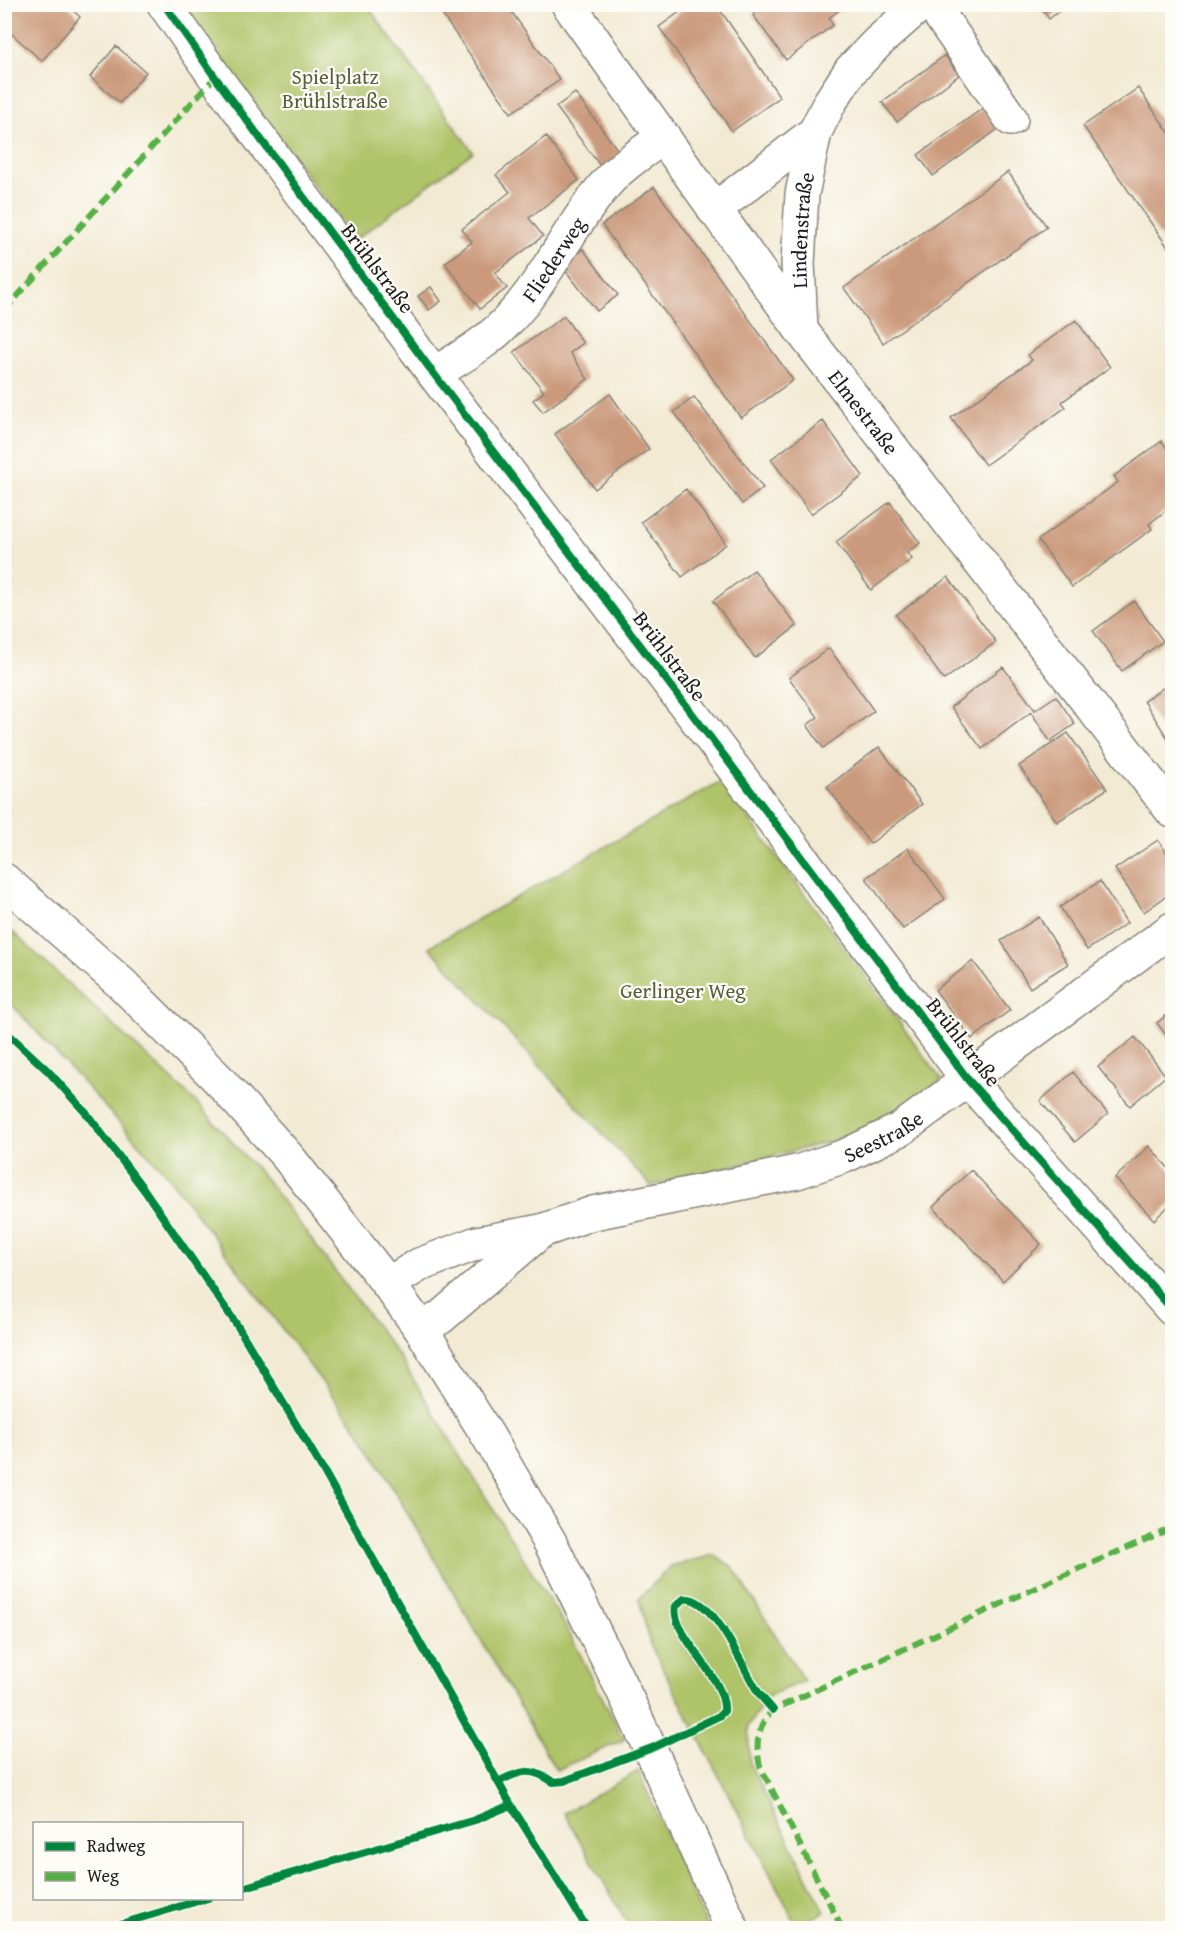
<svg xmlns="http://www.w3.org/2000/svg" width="1177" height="1933" viewBox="0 0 1177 1933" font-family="'Gentium Book Plus',serif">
<rect width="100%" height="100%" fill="#fdfcf7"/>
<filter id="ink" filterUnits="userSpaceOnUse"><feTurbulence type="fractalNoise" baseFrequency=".0167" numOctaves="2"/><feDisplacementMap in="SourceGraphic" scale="12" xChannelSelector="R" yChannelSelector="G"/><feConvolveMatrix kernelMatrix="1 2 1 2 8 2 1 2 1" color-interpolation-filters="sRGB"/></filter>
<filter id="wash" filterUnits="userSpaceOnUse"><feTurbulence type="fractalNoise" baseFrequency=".008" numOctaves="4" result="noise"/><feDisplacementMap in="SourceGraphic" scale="24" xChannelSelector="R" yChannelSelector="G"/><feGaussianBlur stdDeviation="1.35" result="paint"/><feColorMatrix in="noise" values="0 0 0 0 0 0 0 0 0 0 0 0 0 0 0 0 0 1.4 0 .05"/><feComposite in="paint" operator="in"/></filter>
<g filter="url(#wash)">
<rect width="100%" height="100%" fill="#f2ead3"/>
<!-- green -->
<path fill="#afc367" stroke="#667042" stroke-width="1.5" d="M 186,4 L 367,5 L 473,152 L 355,240 L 186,13 Z
M 721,781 L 942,1080 L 891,1116 L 837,1140 L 651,1186 L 429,947 Z
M 4,924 L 193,1099 L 265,1178 L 399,1356 L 567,1629 L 624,1740 L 556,1770 L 364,1438 L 167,1175 L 5,997 Z
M 714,1555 L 733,1567 L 804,1681 L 770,1695 L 748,1726 L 750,1764 L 825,1912 L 797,1926 L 650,1644 L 639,1599 L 671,1566 Z
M 638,1771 L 708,1928 L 630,1928 L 564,1813 Z"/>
<g id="blocks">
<!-- building -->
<path fill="#cb9a7b" d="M 4,4 L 66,4 L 80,17 L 42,61 L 4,27 Z
M 444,4 L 506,4 L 560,80 L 511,113 L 443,16 L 449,12 Z
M 691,4 L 716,4 L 780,97 L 732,131 L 659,27 Z
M 767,4 L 847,4 L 829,18 L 833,25 L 786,60 L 753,15 Z
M 1039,4 L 1068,4 L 1049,19 Z
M 116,46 L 146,72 L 120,103 L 90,77 Z
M 945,55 L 959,75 L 897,122 L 882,102 Z
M 1138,88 L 1172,137 L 1172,253 L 1083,126 Z
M 575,93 L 623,157 L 604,171 L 556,107 Z
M 983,108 L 998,129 L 933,176 L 918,155 Z
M 546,136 L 579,180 L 529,218 L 543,236 L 495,273 L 507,288 L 480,309 L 445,263 L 472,242 L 462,229 L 510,192 L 496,175 Z
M 1008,172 L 1047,227 L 883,343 L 844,288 Z
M 654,187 L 793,380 L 741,418 L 602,225 Z
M 583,249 L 618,295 L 597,311 L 562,266 Z
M 431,287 L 441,301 L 429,310 L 418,296 Z
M 564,316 L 583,343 L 570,353 L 588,379 L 543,412 L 533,400 L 544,392 L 514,352 Z
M 1076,320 L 1110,367 L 1062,402 L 1066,407 L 985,465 L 951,418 L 1032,360 L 1028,355 Z
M 610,394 L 649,449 L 595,489 L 555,434 Z
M 694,397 L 763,488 L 742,504 L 674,412 Z
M 823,421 L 863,476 L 811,514 L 771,459 Z
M 1162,441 L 1172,456 L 1172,506 L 1149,524 L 1152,529 L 1072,587 L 1038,540 L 1118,482 L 1114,476 Z
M 686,489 L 726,544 L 682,577 L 641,522 Z
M 890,502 L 920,543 L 907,553 L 912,559 L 871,590 L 836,542 Z
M 754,570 L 797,626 L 755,658 L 713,601 Z
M 948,577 L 996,642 L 944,680 L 896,615 Z
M 1134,601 L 1163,641 L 1122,671 L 1093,631 Z
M 829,648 L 874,711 L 823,748 L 807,725 L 818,717 L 789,678 Z
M 1003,667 L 1035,710 L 1056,696 L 1075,724 L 1050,741 L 1031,712 L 982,749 L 951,707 Z
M 1172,682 L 1172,745 L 1144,701 Z
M 1068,733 L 1107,789 L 1057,822 L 1019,766 Z
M 879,747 L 922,804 L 870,844 L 827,787 Z
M 1158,840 L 1172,861 L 1172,892 L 1144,912 L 1115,869 Z
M 908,848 L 945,899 L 903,929 L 866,878 Z
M 1100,881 L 1127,923 L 1087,950 L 1060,907 Z
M 1039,917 L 1068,964 L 1030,988 L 1001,941 Z
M 973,961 L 1010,1010 L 972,1039 L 935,990 Z
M 1172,1011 L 1172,1043 L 1157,1023 Z
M 1135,1037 L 1166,1076 L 1130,1106 L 1098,1067 Z
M 1073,1072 L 1108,1114 L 1075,1142 L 1040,1101 Z
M 1149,1146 L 1172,1172 L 1172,1203 L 1154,1220 L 1115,1178 Z
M 971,1170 L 1041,1244 L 1003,1281 L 933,1207 Z"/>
</g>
</g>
<g filter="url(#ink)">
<use href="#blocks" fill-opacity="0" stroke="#878378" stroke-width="1.5"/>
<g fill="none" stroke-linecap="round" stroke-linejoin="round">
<defs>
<g id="minor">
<path d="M 164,4 L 215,77 L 434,374 L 782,832 L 969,1081 L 1172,1309"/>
<path id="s1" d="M 568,4 L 801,330 L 1172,811"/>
<path d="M 932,4 L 1011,119"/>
<path d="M 714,210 L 815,132 L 830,102 L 851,70 L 878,42 L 921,4"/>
<path id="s2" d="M 801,330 L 798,263 L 802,194 L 815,132"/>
<path id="s3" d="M 434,374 C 461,357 490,341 511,317 C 547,278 569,227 604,186 C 620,166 643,152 664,137"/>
<path id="s4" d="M 388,1284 L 419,1265 L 477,1243 L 541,1231 L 593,1213 L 797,1172 L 845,1156 L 901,1129 L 1172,929"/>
<path d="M 421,1329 L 441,1317 L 540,1232"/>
</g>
<path id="major" d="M 4,880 L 122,984 L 217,1078 L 288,1157 L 388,1284 L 421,1329 L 488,1436 L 551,1544 L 630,1705 L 732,1928"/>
</defs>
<!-- minor casing -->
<use href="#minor" stroke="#878378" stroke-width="36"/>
<!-- major casing -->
<use href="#major" stroke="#878378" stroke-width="36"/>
<!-- minor -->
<use href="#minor" stroke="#fff" stroke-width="33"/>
<!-- major -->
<use href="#major" stroke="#fff" stroke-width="33"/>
<!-- quiet -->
<path stroke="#55b145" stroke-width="6" stroke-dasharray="12 6" stroke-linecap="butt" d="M 4,311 L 215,77
M 842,1928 L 760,1766 C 755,1744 757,1726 773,1710 L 1042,1585 L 1172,1528"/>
<defs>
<path id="cycleway" d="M 164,4 L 215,77 L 434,374 L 782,832 L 969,1081 L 1172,1309
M 4,1030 L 48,1071 L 86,1113 L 145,1191 L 237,1325 L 322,1468 L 511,1805 L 587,1928
M 498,1782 C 521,1770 531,1767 553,1782 L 564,1781 L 652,1748 L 719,1716 L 724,1711 C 727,1678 669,1633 676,1606 L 684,1599 C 713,1594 744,1671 758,1692 C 762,1698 768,1704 773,1710
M 242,1888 L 475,1820 L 511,1805
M 107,1928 L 208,1898"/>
</defs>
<!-- cycleway casing -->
<use href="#cycleway" stroke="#fdfcf7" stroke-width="11"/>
<!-- cycleway -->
<use href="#cycleway" stroke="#00873e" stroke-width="8"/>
</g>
</g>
<g text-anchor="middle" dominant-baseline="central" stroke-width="4.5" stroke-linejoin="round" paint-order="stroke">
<!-- park labels -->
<g font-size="21" fill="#575f3a" stroke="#fdfcf7">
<text x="335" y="76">Spielplatz<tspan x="335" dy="24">Brühlstraße</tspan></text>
<text x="683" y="990">Gerlinger Weg</text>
</g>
<!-- street labels -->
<g font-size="21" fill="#1c1c1c" stroke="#fdfcf7">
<text stroke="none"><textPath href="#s2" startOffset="100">Lindenstraße</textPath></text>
<text stroke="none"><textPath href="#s3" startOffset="168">Fliederweg</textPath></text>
<text transform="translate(378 268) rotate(53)">Brühlstraße</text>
<text stroke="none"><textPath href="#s1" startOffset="504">Elmestraße</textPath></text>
<text transform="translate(670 656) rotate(53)">Brühlstraße</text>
<text transform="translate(964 1042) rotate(52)">Brühlstraße</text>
<text stroke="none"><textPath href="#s4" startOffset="520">Seestraße</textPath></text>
</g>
</g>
<!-- margin -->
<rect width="1177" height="1933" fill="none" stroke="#fdfcf7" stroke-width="24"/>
<!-- legend -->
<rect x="33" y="1822" width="210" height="78" fill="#fdfcf7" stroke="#a3a29f" stroke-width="1.5"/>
<rect x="45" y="1842" width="30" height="9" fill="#00873e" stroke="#a3a29f" stroke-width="1.5"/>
<text x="87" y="1852" font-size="18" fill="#1c1c1c">Radweg</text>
<rect x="45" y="1872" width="30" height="9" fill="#55b145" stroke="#a3a29f" stroke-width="1.5"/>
<text x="87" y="1882" font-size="18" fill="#1c1c1c">Weg</text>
</svg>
